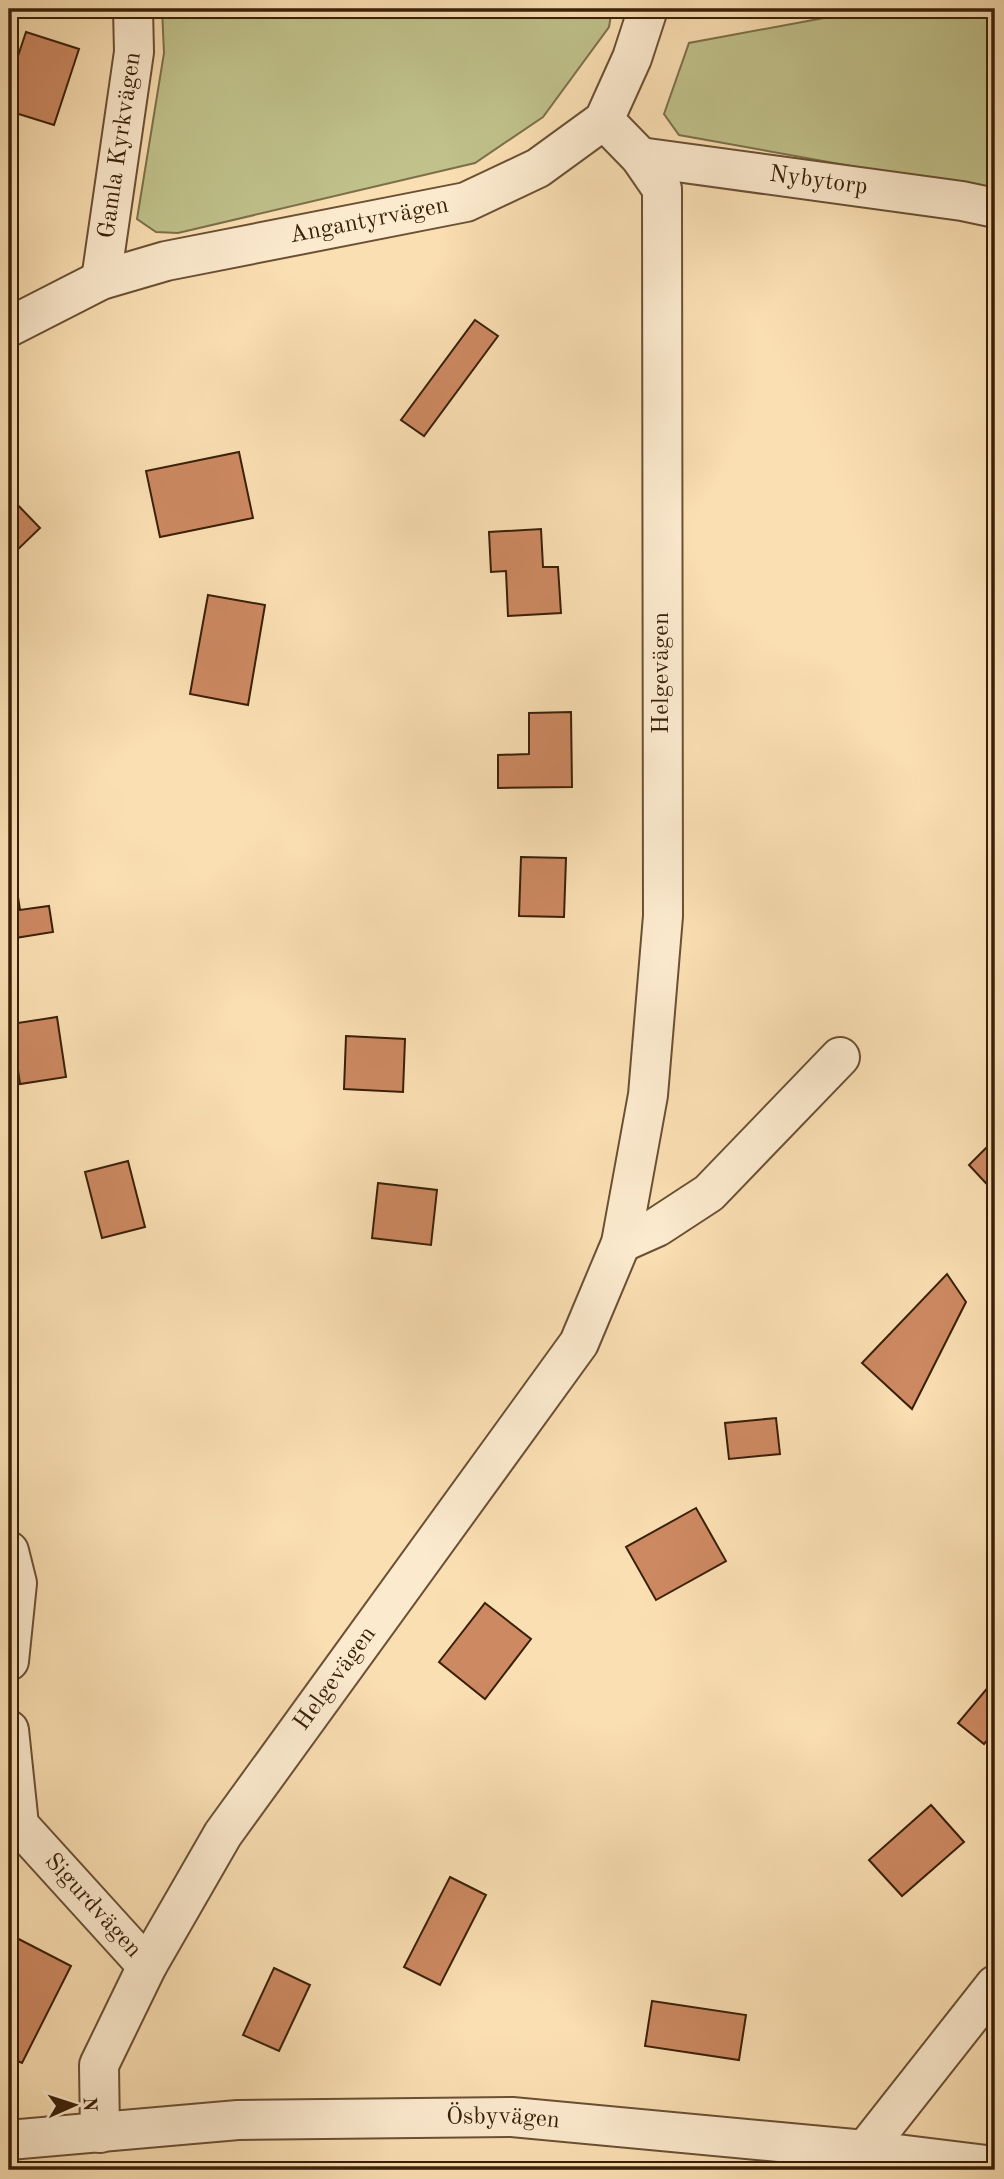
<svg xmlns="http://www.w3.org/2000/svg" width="1004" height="2179" viewBox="0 0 1004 2179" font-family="'Old Standard TT',serif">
<rect width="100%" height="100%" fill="#fadfb3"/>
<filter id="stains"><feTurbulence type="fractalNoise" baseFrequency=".00286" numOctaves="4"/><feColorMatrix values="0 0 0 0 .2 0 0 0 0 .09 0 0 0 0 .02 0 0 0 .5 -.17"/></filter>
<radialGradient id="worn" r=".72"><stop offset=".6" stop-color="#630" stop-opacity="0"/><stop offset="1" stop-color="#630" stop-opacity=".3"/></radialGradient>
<!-- green -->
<path fill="#c0c18b" stroke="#7d704a" stroke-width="2" d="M 162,9 L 612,9 L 609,27 L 543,117 L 475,163 L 178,233 L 156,232 L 137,219 L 164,53 Z
M 855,9 L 995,9 L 995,192 L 679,135 L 664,114 L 689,43 L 840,15 Z"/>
<!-- building -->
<path fill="#cd8962" stroke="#3a2009" stroke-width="2" d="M 26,32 L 79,49 L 54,125 L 9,111 L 9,83 Z
M 475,320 L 498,336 L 424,436 L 401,420 Z
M 239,452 L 253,518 L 160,537 L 146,471 Z
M 10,497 L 40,528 L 9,558 L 9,498 Z
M 541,529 L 543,567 L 558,567 L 561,613 L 508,616 L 506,571 L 491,572 L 489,532 Z
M 208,595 L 265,605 L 248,705 L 190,694 Z
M 571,712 L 572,787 L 498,788 L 498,755 L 529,754 L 529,713 Z
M 9,840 L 20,910 L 49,906 L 53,932 L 9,939 Z
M 521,857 L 566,858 L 564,917 L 519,916 Z
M 57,1017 L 66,1077 L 20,1084 L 11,1024 Z
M 346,1036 L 405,1039 L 403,1092 L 344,1089 Z
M 995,1139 L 995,1193 L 969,1165 Z
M 128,1161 L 145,1227 L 102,1238 L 85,1172 Z
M 378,1183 L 437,1190 L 431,1245 L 372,1238 Z
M 947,1274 L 966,1302 L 912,1409 L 862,1363 Z
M 776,1418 L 780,1454 L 729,1459 L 725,1423 Z
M 696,1508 L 726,1561 L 656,1600 L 626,1547 Z
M 485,1603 L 531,1639 L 485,1699 L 439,1662 Z
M 995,1679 L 995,1730 L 984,1744 L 958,1723 Z
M 931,1805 L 964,1842 L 902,1896 L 869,1860 Z
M 450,1877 L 486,1895 L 440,1985 L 404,1967 Z
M 9,1934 L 71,1966 L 22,2063 L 9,2057 Z
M 274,1968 L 310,1985 L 279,2051 L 243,2035 Z
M 652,2001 L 746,2015 L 739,2060 L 645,2046 Z"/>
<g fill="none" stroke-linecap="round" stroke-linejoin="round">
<defs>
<g id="minor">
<path id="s1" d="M 640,157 L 962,201 L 995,208"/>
<path id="s2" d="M 101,280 L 134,52 L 133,9"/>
<path d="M 621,1243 L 657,1227 L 709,1193 L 840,1057"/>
<path d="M 9,1551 L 17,1583 L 9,1661"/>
<path id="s3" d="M 9,1730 L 19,1825 L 147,1966"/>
<path id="s4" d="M 100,2133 L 99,2065 L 147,1966 L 223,1834 L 579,1343 L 621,1243 L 648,1095 L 663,916 L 662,189 L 640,157 L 604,120"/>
<path d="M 865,2150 L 995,1985"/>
</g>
<g id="tertiary">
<path id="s5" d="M 9,327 L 101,280 L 166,261 L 466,202 L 538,168 L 604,120 L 632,58 L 648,9"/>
<path id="s6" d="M 9,2140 L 238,2120 L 512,2117 L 865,2150 L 995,2166"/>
</g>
</defs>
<!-- minor casing -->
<use href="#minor" stroke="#6a5034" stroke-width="42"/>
<!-- tertiary casing -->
<use href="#tertiary" stroke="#6a5034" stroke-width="42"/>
<!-- minor -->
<use href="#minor" stroke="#fceace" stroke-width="38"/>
<!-- tertiary -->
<use href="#tertiary" stroke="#fceace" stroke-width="38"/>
</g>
<g text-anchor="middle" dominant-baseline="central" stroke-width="7" stroke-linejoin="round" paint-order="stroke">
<!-- street labels -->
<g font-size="24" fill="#3a2009" stroke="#fceace">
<text stroke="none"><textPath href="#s2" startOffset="136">Gamla Kyrkvägen</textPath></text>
<text stroke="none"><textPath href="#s1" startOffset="180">Nybytorp</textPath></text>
<text stroke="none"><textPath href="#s5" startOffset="378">Angantyrvägen</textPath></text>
<text transform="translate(662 673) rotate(-90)">Helgevägen</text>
<text stroke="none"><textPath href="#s4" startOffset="522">Helgevägen</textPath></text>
<text stroke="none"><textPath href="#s3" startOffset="205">Sigurdvägen</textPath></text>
<text stroke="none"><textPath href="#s6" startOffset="495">Ösbyvägen</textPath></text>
</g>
</g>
<!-- margin -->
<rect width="1004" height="2179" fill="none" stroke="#fadfb3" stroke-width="35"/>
<rect x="10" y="10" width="983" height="2158" fill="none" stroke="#3a2009" stroke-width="3.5"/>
<rect x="18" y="18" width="969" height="2144" fill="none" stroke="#3a2009" stroke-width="2"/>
<!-- north arrow -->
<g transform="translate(74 2105) rotate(87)" stroke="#fceace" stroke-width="5" paint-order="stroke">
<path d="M0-5L12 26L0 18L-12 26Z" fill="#3a2009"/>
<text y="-10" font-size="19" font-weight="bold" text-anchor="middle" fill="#3a2009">N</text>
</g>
<rect width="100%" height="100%" filter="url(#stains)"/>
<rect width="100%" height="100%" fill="url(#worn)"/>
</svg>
